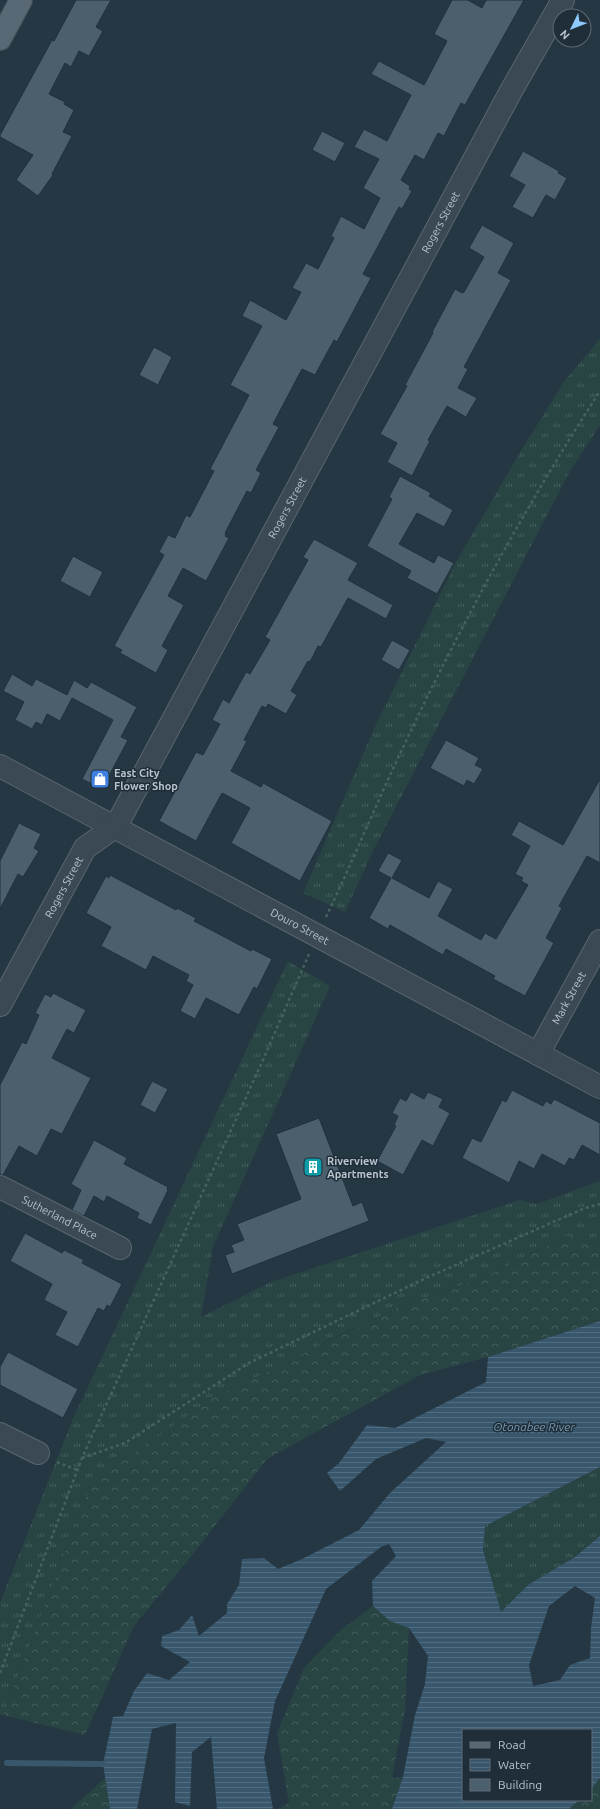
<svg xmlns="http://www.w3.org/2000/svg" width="600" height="1809" viewBox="0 0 600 1809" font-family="Ubuntu,sans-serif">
<defs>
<pattern id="grass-tufts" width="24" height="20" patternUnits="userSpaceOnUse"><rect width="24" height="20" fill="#284544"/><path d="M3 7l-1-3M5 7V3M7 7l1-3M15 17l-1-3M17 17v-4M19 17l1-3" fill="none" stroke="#455e5e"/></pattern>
<pattern id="forest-crowns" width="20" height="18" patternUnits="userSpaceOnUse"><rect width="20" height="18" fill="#284544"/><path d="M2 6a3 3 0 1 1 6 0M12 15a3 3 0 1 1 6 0" fill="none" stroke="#455e5e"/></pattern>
<pattern id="water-rules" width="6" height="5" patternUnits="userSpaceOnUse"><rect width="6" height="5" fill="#38566c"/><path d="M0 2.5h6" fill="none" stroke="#536d80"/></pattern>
</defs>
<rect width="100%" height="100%" fill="#263744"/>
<!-- grass -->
<path fill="url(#grass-tufts)" d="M 600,339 L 600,425 L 570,471 L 372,853 L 345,912 L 303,893 L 374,729 L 456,562 L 522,449 L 566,379 Z
M 288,961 L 330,986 L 213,1247 L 201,1317 L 271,1282 L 520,1200 L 537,1204 L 600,1181 L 600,1243 L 566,1236 L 485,1277 L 401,1306 L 318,1346 L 91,1484 L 3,1715 L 0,1715 L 0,1603 L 72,1421 Z
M 600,1467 L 600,1536 L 575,1557 L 528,1585 L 500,1613 L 483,1550 L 485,1526 Z"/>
<!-- forest -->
<path fill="url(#forest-crowns)" d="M 566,1236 L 600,1243 L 600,1321 L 488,1357 L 420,1375 L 267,1459 L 189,1559 L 134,1626 L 85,1735 L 3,1715 L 91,1484 L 209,1400 L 401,1306 L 485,1277 Z
M 373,1606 L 390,1621 L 409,1628 L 405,1709 L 392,1778 L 403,1777 L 392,1809 L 278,1809 L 289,1803 L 277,1733 L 304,1668 L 342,1629 Z
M 105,1778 L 110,1809 L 71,1809 Z
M 600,1778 L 600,1809 L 569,1809 L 579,1800 L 591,1800 L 591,1789 Z"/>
<!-- water -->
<path fill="url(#water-rules)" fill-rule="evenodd" d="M 600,1321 L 600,1467 L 485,1526 L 483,1550 L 501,1612 L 528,1585 L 575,1557 L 600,1536 L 600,1778 L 591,1789 L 591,1730 L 463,1730 L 463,1800 L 579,1800 L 569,1809 L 392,1809 L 403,1777 L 415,1715 L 425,1684 L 428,1656 L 409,1628 L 390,1621 L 373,1606 L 372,1581 L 396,1556 L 389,1544 L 381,1547 L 326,1589 L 275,1701 L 264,1758 L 273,1809 L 217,1809 L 211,1737 L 192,1752 L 190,1806 L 175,1802 L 176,1723 L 152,1729 L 137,1809 L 110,1809 L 103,1764 L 113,1717 L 123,1716 L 134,1691 L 147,1673 L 169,1680 L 190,1662 L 161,1646 L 162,1636 L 179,1630 L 192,1615 L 199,1636 L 227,1613 L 227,1604 L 239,1585 L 242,1559 L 264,1558 L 278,1569 L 302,1559 L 359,1530 L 390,1493 L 446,1442 L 426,1438 L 376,1459 L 340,1491 L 327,1473 L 339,1463 L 367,1425 L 395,1428 L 486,1382 L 488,1357 ZM 575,1586 L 595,1598 L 591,1628 L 590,1658 L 570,1665 L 560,1680 L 533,1686 L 529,1665 L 549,1606 Z"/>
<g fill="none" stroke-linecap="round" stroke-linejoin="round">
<!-- stream -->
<path stroke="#38566c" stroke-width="6" d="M 7,1763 L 103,1764"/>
</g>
<!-- building -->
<path fill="#4c5f6d" stroke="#21303b" d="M 76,0 L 111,0 L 96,27 L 103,31 L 89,56 L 79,51 L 71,67 L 65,63 L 49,94 L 65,102 L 64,104 L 74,110 L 63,132 L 72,136 L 52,174 L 53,175 L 38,196 L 16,180 L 33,155 L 0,137 L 0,135 L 52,40 L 54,41 Z
M 452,0 L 468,0 L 482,8 L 486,0 L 524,0 L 465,105 L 461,103 L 444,136 L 438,133 L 424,160 L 415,155 L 401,180 L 410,186 L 409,189 L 412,191 L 402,209 L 399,207 L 363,274 L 371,278 L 337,342 L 334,340 L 315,375 L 302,369 L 273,424 L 279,427 L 256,470 L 261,473 L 251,493 L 247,491 L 225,533 L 226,534 L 225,536 L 229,538 L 206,581 L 183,568 L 168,596 L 184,605 L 162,646 L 168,650 L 156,673 L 120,653 L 122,650 L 114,646 L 164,555 L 159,552 L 168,535 L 175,538 L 186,515 L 190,517 L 214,471 L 210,469 L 249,395 L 230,385 L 262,326 L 242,316 L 250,300 L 286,320 L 301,292 L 292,288 L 306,263 L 318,269 L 334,238 L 331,236 L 341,216 L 364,229 L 380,198 L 363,188 L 379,159 L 354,147 L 364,129 L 387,141 L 411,95 L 371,74 L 379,61 L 424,85 L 447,41 L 434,34 Z
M 322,131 L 345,143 L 335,162 L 312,150 Z
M 523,151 L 559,171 L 558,173 L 567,178 L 555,200 L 546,195 L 533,218 L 512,207 L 525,185 L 509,176 Z
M 482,225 L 514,243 L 498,273 L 511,280 L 464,367 L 468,369 L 458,388 L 477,398 L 466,417 L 447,406 L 428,440 L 430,441 L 412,476 L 387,462 L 397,443 L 380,434 L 407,386 L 405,385 L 433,333 L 432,332 L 455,289 L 462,293 L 464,292 L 484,257 L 469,248 Z
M 154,347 L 172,357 L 158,385 L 139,375 Z
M 400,476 L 431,493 L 429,496 L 453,510 L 444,527 L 417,513 L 399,544 L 434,563 L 438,555 L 454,563 L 437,594 L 407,578 L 411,571 L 367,546 L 392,499 L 389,497 Z
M 314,539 L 358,563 L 348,580 L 393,605 L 386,619 L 348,598 L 321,647 L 318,646 L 310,662 L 308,661 L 291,691 L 297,695 L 286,714 L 268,704 L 266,708 L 262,706 L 244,740 L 247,741 L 231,771 L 261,787 L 263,783 L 332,821 L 300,881 L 231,843 L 250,808 L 222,793 L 196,841 L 159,821 L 196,752 L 203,755 L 220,724 L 212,720 L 223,699 L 229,703 L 246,672 L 250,674 L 270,640 L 265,637 L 308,560 L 303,557 Z
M 73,556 L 103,572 L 90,597 L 60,581 Z
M 392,640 L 410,650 L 399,670 L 381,660 Z
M 12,674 L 32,686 L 36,679 L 67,695 L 74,680 L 87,688 L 91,682 L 137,707 L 121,737 L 128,740 L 102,789 L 82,779 L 113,720 L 72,698 L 60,721 L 47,714 L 42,725 L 36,722 L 32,729 L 15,720 L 24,702 L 3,691 Z
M 446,740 L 479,758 L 475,765 L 483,769 L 474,784 L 467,780 L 464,786 L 430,768 Z
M 600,779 L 600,863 L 587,856 L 559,906 L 562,908 L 546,938 L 554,943 L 525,996 L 493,979 L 495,976 L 446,949 L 443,955 L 390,925 L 388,929 L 369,918 L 391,878 L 378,871 L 388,853 L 402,860 L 392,878 L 429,898 L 438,881 L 453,889 L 438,916 L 481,940 L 485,933 L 496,939 L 528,885 L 521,881 L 523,878 L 515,874 L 530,846 L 511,835 L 519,821 L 563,845 Z
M 19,823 L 41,834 L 34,848 L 39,851 L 23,877 L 18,874 L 0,909 L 0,861 Z
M 110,875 L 176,910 L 177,908 L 196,918 L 194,921 L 251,951 L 252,949 L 272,959 L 257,989 L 254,987 L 239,1015 L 206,998 L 195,1019 L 180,1011 L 193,985 L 186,981 L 189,975 L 153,956 L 146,970 L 101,946 L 111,927 L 86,913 L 106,876 L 109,878 Z
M 53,993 L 86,1010 L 74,1033 L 67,1029 L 52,1058 L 91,1078 L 62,1134 L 51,1129 L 37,1156 L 19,1146 L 3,1175 L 0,1175 L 0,1085 L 22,1042 L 26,1044 L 39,1015 L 35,1013 L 45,994 L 51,997 Z
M 152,1081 L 168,1089 L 155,1113 L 140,1105 Z
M 512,1090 L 543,1106 L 546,1101 L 551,1104 L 554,1099 L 600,1123 L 600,1155 L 582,1145 L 574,1160 L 569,1158 L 565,1166 L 542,1154 L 534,1169 L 519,1161 L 509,1183 L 462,1158 L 472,1138 L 481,1142 L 502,1100 L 506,1102 Z
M 411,1092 L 424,1099 L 428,1092 L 443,1099 L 439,1107 L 450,1113 L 433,1146 L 422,1140 L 403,1175 L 377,1161 L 396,1126 L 394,1125 L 398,1116 L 392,1113 L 400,1098 L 406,1101 Z
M 319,1118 L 353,1206 L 362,1202 L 369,1221 L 232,1274 L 225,1255 L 234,1252 L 231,1245 L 244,1240 L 237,1224 L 301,1199 L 276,1134 Z
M 94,1140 L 127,1158 L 124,1164 L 168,1187 L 167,1189 L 168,1190 L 151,1225 L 137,1218 L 139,1213 L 107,1196 L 104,1202 L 94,1196 L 84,1216 L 72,1210 L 81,1190 L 71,1184 Z
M 25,1233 L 62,1253 L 64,1250 L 84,1260 L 82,1263 L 122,1284 L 110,1307 L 107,1305 L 104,1311 L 98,1308 L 78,1347 L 55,1335 L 67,1312 L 44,1300 L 52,1284 L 10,1261 Z
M 8,1352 L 78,1389 L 63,1418 L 0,1385 L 0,1367 Z"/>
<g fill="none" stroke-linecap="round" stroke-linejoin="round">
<defs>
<g id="minor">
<path id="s1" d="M 0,766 L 600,1087"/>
<path id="s2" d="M 0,1005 L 85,848 L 116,826 L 511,91 L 563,0"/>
<path id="s3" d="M 538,1054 L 600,941"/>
<path id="s4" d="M 0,1187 L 120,1248"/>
<path d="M 0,1434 L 38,1453"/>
</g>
<path id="major" d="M 0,39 L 21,0"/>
</defs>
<!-- minor casing -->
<use href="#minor" stroke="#596671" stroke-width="24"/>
<!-- major casing -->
<use href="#major" stroke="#44525d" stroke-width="24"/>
<!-- path -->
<path stroke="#466160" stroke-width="2.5" stroke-dasharray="3 3" stroke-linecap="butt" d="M 326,917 C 349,869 369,821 391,773 C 452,641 521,513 600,391
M 82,1458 L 125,1443 L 249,1363 L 424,1279 L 585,1208 L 600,1204
M 57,1462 L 77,1470
M 0,1673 L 82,1458 L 262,1062 L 309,954"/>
<!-- minor -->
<use href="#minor" stroke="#3a4954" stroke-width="22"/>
<!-- major -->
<use href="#major" stroke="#586874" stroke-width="22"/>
</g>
<!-- icons -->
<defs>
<symbol id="shop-square" viewBox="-11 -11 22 22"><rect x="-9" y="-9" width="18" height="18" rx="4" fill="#3f7fe0" stroke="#1f2e39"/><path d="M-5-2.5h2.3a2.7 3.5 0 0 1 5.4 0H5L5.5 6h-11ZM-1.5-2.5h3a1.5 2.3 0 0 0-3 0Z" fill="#fff"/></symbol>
<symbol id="building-square" viewBox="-11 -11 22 22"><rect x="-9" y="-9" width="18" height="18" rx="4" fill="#0f9aa8" stroke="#1f2e39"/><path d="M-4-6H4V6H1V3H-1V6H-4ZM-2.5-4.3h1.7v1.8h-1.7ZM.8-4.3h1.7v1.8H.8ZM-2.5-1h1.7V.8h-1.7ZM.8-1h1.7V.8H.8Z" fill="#fff"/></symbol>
</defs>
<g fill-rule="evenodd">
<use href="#shop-square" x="89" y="768" width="22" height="22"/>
<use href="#building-square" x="302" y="1156" width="22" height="22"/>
</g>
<g text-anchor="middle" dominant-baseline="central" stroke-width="3" stroke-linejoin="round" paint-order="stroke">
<!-- street labels -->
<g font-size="11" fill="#b8c3cd" stroke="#1f2e39">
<text stroke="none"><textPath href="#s2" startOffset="902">Rogers Street</textPath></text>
<text stroke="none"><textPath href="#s2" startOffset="578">Rogers Street</textPath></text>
<text stroke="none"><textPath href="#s2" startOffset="134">Rogers Street</textPath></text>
<text stroke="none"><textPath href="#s1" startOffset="340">Douro Street</textPath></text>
<text stroke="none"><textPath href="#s3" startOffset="64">Mark Street</textPath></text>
<text stroke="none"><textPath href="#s4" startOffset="67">Sutherland Place</textPath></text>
</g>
<!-- poi labels -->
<g font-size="11" font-weight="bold" fill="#b8c3cd" stroke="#1f2e39" text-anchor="start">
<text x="114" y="773">East City<tspan x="114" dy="13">Flower Shop</tspan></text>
<text x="327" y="1161">Riverview<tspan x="327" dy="13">Apartments</tspan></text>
</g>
<!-- water labels -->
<g font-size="12" font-style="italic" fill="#7698b2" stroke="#1f2e39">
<text x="534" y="1426">Otonabee River</text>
</g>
</g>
<!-- legend -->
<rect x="462" y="1729" width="130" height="72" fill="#1f2e39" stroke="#5c6a74"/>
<rect x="470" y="1742" width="20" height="6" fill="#586874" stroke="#5c6a74"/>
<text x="498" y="1749" font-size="12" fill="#b8c3cd">Road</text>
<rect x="470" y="1759" width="20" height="12" fill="url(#water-rules)" stroke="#5c6a74"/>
<text x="498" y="1769" font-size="12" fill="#b8c3cd">Water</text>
<rect x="470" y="1779" width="20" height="12" fill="#4c5f6d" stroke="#5c6a74"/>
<text x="498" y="1789" font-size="12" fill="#b8c3cd">Building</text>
<!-- north arrow -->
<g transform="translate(572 28) rotate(227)"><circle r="19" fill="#1f2e39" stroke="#5c6a74"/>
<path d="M0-3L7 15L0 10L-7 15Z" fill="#8dc9fd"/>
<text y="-6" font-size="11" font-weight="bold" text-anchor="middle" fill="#b8c3cd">N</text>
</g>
</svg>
